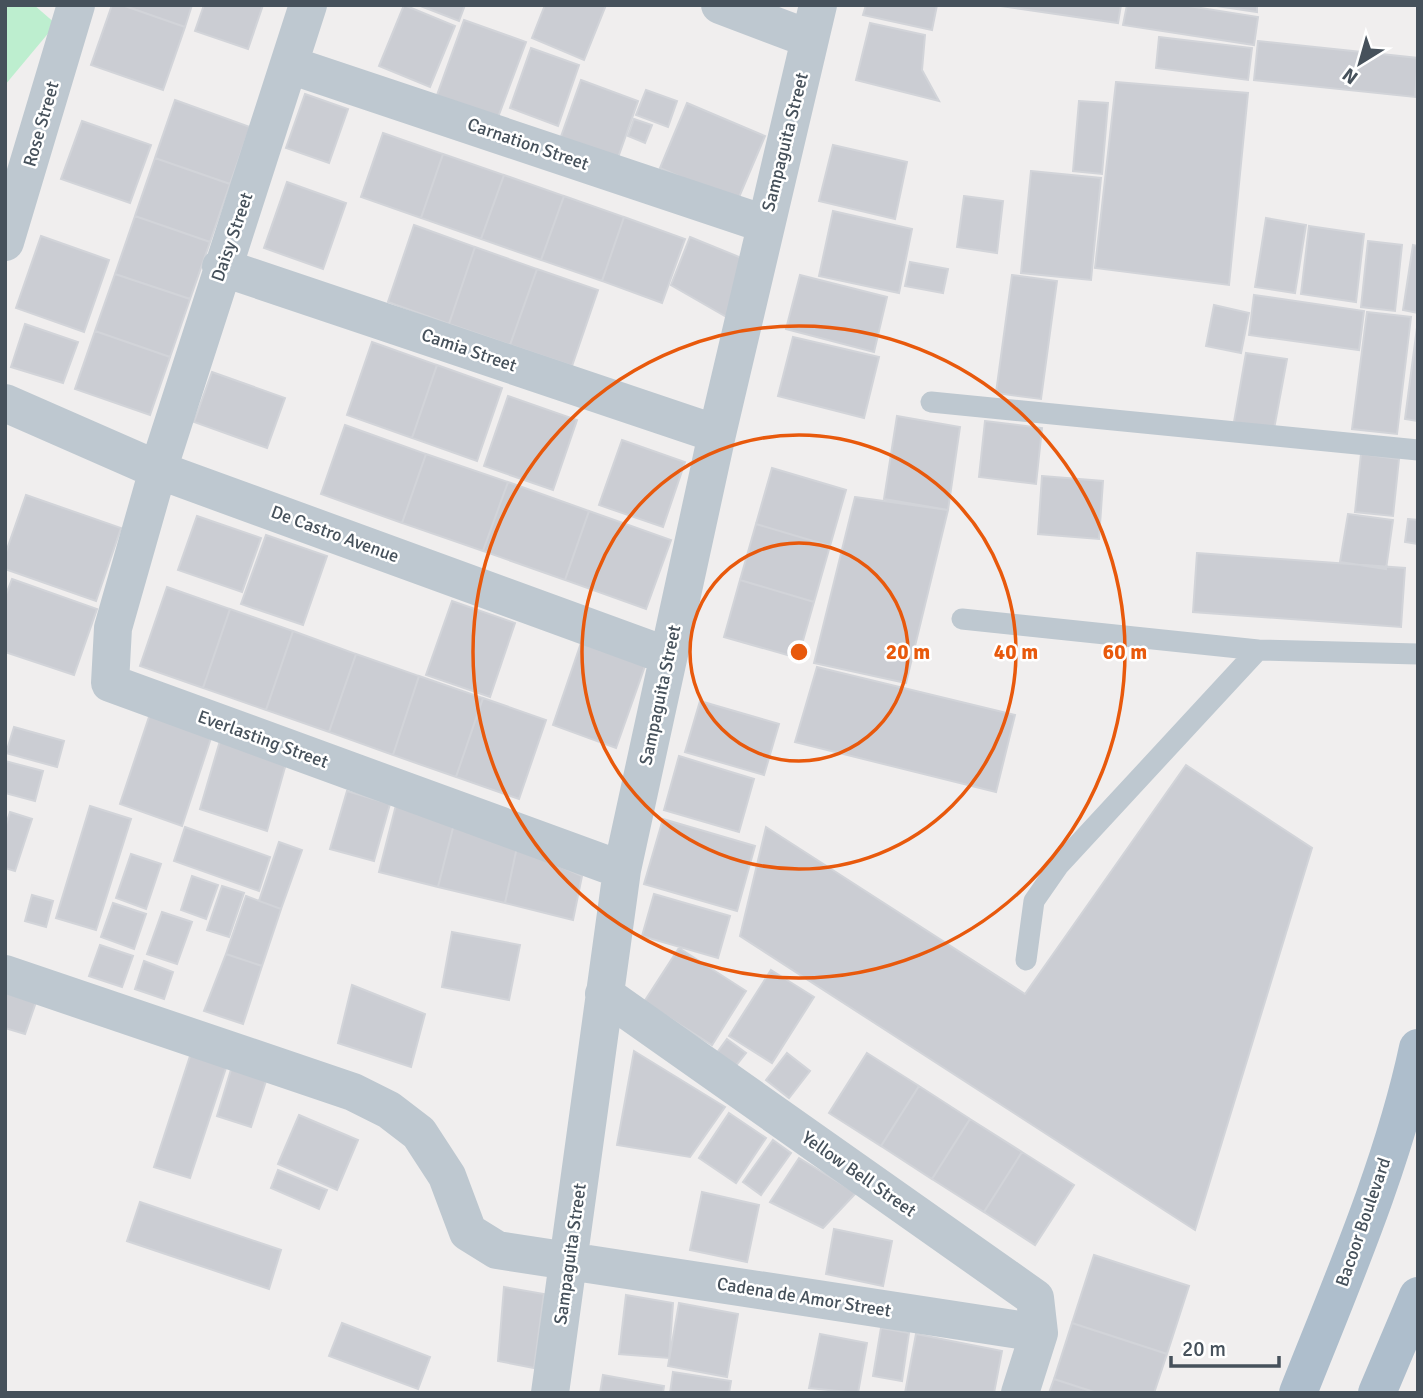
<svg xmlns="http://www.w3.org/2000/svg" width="1423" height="1398" viewBox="0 0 1423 1398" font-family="Signika,sans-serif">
<rect width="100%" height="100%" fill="#f0eeee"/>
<!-- green -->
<path fill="#bdeecf" d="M 5,5 L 34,5 L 56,24 L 5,85 Z"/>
<!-- building -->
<path fill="#cbcdd3" stroke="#d2d4d9" stroke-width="2" d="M 112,5 L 122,5 L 185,27 L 163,90 L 91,65 Z
M 122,5 L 192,5 L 185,27 Z
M 204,5 L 263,5 L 248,49 L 195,31 Z
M 404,5 L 455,26 L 430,87 L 379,66 Z
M 418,5 L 465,5 L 459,21 Z
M 545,5 L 606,5 L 584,60 L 532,38 Z
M 866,5 L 937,5 L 932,30 L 863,15 Z
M 994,5 L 1121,5 L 1118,23 Z
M 1127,5 L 1182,5 L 1258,17 L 1254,45 L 1123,25 Z
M 1210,5 L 1257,5 L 1257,12 Z
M 464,20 L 526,42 L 497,120 L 436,98 Z
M 870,23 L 925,35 L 922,70 L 939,101 L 856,80 Z
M 1159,37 L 1252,48 L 1248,80 L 1156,68 Z
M 1258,41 L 1418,58 L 1415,97 L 1254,80 Z
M 531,48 L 579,65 L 558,126 L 510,108 Z
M 581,80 L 638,101 L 614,169 L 557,148 Z
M 1116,82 L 1248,93 L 1229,285 L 1095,268 Z
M 646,90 L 677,101 L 668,127 L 636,115 Z
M 305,94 L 348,109 L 329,163 L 286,148 Z
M 175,100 L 250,127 L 230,184 L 155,158 Z
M 1079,101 L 1108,103 L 1102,174 L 1073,171 Z
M 687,103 L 765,136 L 737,202 L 660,168 Z
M 634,119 L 652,125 L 645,143 L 628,136 Z
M 82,121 L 151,145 L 130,203 L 61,179 Z
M 383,133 L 443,154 L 421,218 L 361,197 Z
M 833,145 L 907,162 L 895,219 L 819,201 Z
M 443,154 L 504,175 L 481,239 L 421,218 Z
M 155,158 L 230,184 L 210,242 L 135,216 Z
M 1031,171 L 1101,178 L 1091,280 L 1021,273 Z
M 504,175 L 564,196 L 541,260 L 481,239 Z
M 287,182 L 346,203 L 323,269 L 264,248 Z
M 564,196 L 624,217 L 602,281 L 541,260 Z
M 964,196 L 1003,201 L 997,253 L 957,247 Z
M 833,211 L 912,229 L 899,293 L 819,276 Z
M 135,216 L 210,242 L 190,299 L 115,274 Z
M 624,217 L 685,239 L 662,303 L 602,281 Z
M 1266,218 L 1306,225 L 1295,293 L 1255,287 Z
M 414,225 L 475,247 L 449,324 L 388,302 Z
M 1309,226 L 1364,234 L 1356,302 L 1301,294 Z
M 41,236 L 109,260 L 84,332 L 16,308 Z
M 690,237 L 744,259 L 730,319 L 671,285 Z
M 1368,241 L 1402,245 L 1395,311 L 1361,307 Z
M 1413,245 L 1418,246 L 1418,313 L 1403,310 Z
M 475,247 L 537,269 L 510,345 L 449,324 Z
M 910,262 L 948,269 L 943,293 L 905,286 Z
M 537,269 L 598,290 L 572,366 L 510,345 Z
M 115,274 L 190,299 L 170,357 L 95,331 Z
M 800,275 L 887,297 L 874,352 L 786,329 Z
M 1012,275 L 1057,281 L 1041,399 L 996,393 Z
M 1254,295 L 1364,311 L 1359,350 L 1249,335 Z
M 1214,305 L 1249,313 L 1241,353 L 1206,346 Z
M 1367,312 L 1411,317 L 1397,434 L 1352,429 Z
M 1418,320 L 1418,421 L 1405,419 Z
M 25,324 L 78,342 L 63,383 L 11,367 Z
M 95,331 L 170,357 L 150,415 L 75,389 Z
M 793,337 L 879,357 L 864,418 L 778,396 Z
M 372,342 L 437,365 L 412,438 L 347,415 Z
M 1246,353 L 1287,359 L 1274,429 L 1234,422 Z
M 437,365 L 502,388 L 477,461 L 412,438 Z
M 212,372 L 285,398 L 267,448 L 194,422 Z
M 508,396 L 577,420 L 553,490 L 484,466 Z
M 897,416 L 960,427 L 948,510 L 884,499 Z
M 985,421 L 1042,428 L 1036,484 L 979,477 Z
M 345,425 L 426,454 L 402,523 L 321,494 Z
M 622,440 L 685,462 L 663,527 L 599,505 Z
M 426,454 L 508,482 L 483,551 L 402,523 Z
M 1361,454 L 1399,459 L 1393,516 L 1355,512 Z
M 772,468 L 846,490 L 830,546 L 756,524 Z
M 1042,476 L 1103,481 L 1099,539 L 1038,534 Z
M 508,482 L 589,511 L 565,580 L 483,551 Z
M 26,495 L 121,528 L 96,601 L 5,569 L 5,555 Z
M 855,497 L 948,510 L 906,683 L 814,663 Z
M 589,511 L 671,540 L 646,609 L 565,580 Z
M 1348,514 L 1393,520 L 1386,569 L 1340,562 Z
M 197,516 L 261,538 L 242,592 L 178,570 Z
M 1408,519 L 1418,520 L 1418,544 L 1405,542 Z
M 756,524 L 830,546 L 814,602 L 740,580 Z
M 266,535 L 327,556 L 303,625 L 241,604 Z
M 1197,553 L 1405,568 L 1401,627 L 1193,612 Z
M 12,579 L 97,609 L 74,675 L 5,652 L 5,597 Z
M 740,580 L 814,602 L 798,658 L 724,637 Z
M 167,587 L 230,609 L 203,688 L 140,666 Z
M 452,601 L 515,623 L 490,697 L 426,675 Z
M 230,609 L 293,631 L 266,710 L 203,688 Z
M 293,631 L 356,654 L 329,732 L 266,710 Z
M 582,640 L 646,663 L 616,748 L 553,725 Z
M 356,654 L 419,676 L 393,755 L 329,732 Z
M 817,667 L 1015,715 L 996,792 L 795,742 Z
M 419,676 L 483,698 L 456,777 L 393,755 Z
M 483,698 L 546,720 L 519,799 L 456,777 Z
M 700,701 L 779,724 L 764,775 L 685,752 Z
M 151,711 L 213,732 L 182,826 L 120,804 Z
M 14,727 L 64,741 L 57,767 L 6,753 Z
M 222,734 L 289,753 L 267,831 L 200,809 Z
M 679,756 L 754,779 L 739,832 L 664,810 Z
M 5,761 L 43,771 L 35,801 L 5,793 Z
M 1186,765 L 1312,848 L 1195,1230 L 740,936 L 766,827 L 1025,994 Z
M 347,791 L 390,804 L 374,861 L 330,849 Z
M 396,805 L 455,820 L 438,887 L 379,872 Z
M 90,806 L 131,819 L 96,930 L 56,918 Z
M 10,812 L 32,819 L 15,871 L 5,868 L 5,828 Z
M 663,819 L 755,846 L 737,911 L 644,884 Z
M 455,820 L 517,847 L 505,903 L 438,887 Z
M 185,827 L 270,857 L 259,891 L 174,861 Z
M 279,842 L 302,850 L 281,909 L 259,901 Z
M 517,847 L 582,876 L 573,920 L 505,903 Z
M 131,854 L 161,864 L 146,909 L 116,898 Z
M 192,876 L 218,885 L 206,919 L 181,910 Z
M 222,886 L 244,893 L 229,937 L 207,930 Z
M 654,894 L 730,916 L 718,958 L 642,936 Z
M 32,895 L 53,901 L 46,927 L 25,921 Z
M 246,896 L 281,909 L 262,966 L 226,954 Z
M 113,903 L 146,914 L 134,949 L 101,937 Z
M 162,912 L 192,922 L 177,964 L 147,954 Z
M 452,932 L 520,945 L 509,1000 L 442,987 Z
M 100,945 L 133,956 L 122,987 L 89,976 Z
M 679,948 L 746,991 L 712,1045 L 644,1002 Z
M 226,954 L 262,966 L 243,1024 L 204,1011 Z
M 144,961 L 173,972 L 164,999 L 135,989 Z
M 771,970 L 814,997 L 772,1063 L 729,1036 Z
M 352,985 L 425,1014 L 411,1067 L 338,1043 Z
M 5,991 L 36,1002 L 25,1034 L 5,1028 Z
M 727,1039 L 746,1053 L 734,1068 L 716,1054 Z
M 634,1051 L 725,1107 L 690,1157 L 617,1145 Z
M 191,1053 L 227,1065 L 190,1178 L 154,1167 Z
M 787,1053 L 810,1071 L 789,1098 L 766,1080 Z
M 867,1053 L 919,1086 L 881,1146 L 829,1113 Z
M 233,1063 L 268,1075 L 251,1127 L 217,1116 Z
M 919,1086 L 970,1119 L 932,1179 L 881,1146 Z
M 729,1113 L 766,1138 L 736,1183 L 699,1158 Z
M 299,1115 L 358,1140 L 337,1190 L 278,1164 Z
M 970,1119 L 1022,1152 L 984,1212 L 932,1179 Z
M 773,1140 L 791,1153 L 761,1195 L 743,1182 Z
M 1022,1152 L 1074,1185 L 1035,1245 L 984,1212 Z
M 799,1158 L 856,1193 L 823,1228 L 770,1202 Z
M 278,1170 L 327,1190 L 319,1209 L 271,1188 Z
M 702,1192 L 759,1205 L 747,1262 L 690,1250 Z
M 140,1202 L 281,1250 L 269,1289 L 127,1241 Z
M 834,1229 L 892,1241 L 883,1286 L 826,1274 Z
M 1094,1255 L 1189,1286 L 1167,1354 L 1072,1323 Z
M 504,1287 L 544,1294 L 534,1368 L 498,1361 Z
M 626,1295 L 673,1303 L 669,1358 L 619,1354 Z
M 679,1303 L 738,1314 L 727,1377 L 668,1366 Z
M 342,1323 L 430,1357 L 418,1389 L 329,1356 Z
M 1072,1323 L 1167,1354 L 1154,1393 L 1097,1393 L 1054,1379 Z
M 881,1328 L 909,1333 L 902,1381 L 873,1376 Z
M 820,1334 L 867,1343 L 858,1393 L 809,1388 Z
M 916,1334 L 1002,1351 L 994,1393 L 905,1393 Z
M 673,1372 L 731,1381 L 729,1393 L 670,1393 Z
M 603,1375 L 664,1386 L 663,1393 L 600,1393 Z
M 1054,1379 L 1097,1393 L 1049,1393 Z"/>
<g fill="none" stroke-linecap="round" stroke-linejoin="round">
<!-- lane -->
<path stroke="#bec8d0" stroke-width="21" d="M 931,402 L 1418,450
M 962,619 L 1258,650
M 1026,960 L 1034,901 L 1059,865 L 1258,650 L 1418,654"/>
<!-- street -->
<path stroke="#bec8d0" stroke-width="38" d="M 308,5 L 158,470 L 113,628 L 110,683 L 622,870
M 720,5 L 810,39
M 290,65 L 765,224
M 5,242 L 76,5
M 221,267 L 717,434
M 5,403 L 158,470 L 668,656
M 5,974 L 353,1092 L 389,1110 L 419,1133 L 447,1176 L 468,1232 L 497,1250 L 1039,1333
M 604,994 L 1035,1298 L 1039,1333 L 1020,1393
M 550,1393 L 622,870 L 717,434 L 818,5"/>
<!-- primary -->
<path stroke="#aebecc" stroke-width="38" d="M 1298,1393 C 1342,1282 1393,1165 1418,1048
M 1377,1393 L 1418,1296"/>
</g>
<!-- distance rings -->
<g fill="none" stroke="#e8590c" stroke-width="3.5">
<circle cx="799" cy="652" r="109"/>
<circle cx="799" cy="652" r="217"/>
<circle cx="799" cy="652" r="326"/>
</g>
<g text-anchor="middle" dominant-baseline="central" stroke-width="5" stroke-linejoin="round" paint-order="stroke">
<!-- street labels -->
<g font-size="18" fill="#46515b" stroke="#fff">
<text transform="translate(41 124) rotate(-74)">Rose Street</text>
<text transform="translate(785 142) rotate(-76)">Sampaguita Street</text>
<text transform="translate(528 144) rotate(19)">Carnation Street</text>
<text transform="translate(232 237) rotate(-71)">Daisy Street</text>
<text transform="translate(469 350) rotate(19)">Camia Street</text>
<text transform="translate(335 534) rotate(20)">De Castro Avenue</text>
<text transform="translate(660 695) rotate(-78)">Sampaguita Street</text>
<text transform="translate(263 739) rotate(20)">Everlasting Street</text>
<text transform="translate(859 1174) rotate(35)">Yellow Bell Street</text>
<text transform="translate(1363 1222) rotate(-71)">Bacoor Boulevard</text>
<text transform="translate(570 1254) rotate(-82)">Sampaguita Street</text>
<text transform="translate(804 1297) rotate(9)">Cadena de Amor Street</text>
</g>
</g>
<circle cx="799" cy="652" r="10" fill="#e8590c" stroke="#fff" stroke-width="3.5"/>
<g font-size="21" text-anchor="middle" font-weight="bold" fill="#e8590c" stroke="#fff" stroke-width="5" stroke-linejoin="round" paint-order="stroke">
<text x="908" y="659">20 m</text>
<text x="1016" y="659">40 m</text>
<text x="1125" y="659">60 m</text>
</g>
<!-- border -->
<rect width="1423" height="1398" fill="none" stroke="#46515b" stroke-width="14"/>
<!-- north arrow -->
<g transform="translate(1360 63) rotate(217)" stroke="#ffffff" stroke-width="5" paint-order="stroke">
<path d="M0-5L12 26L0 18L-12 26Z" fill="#46515b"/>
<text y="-10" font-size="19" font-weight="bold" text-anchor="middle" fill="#46515b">N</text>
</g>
<!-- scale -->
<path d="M1171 1356v10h108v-10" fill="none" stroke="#46515b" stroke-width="3.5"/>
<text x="1182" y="1356" font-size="21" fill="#46515b" stroke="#ffffff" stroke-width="5" paint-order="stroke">20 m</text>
</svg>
